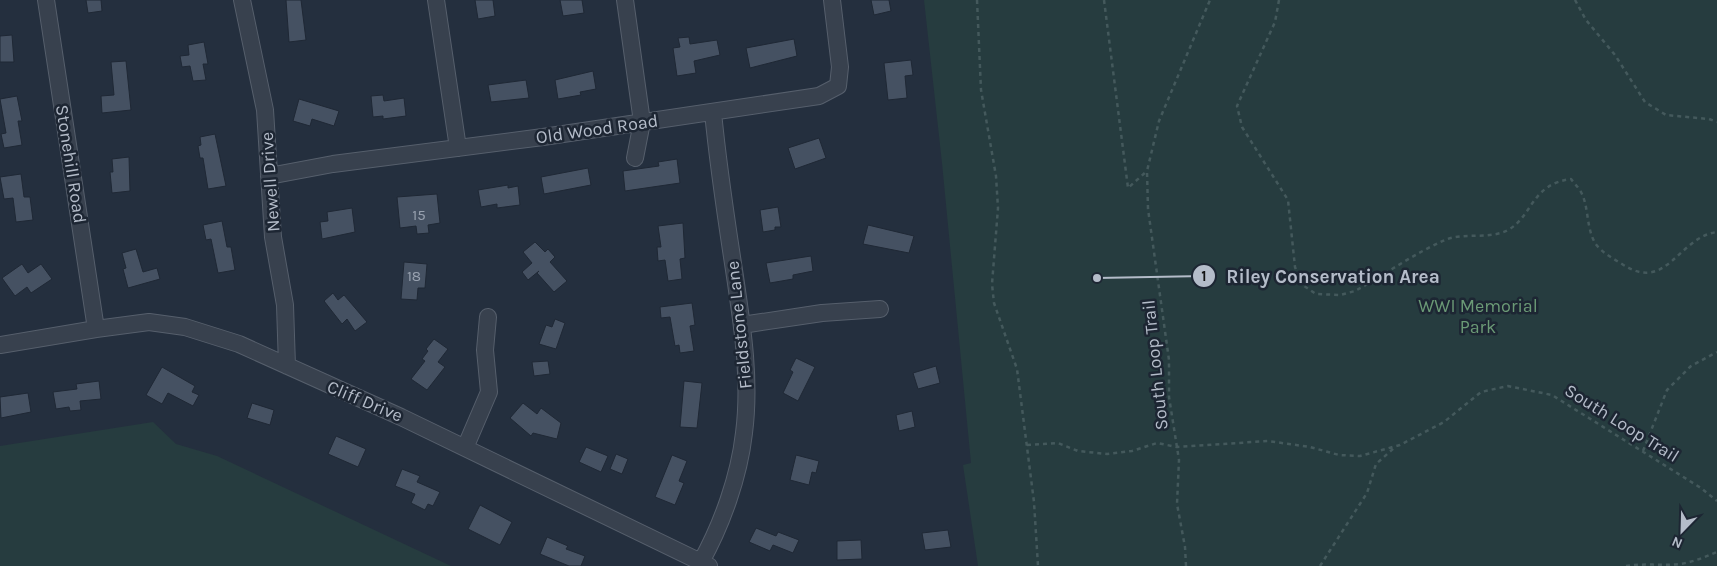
<svg xmlns="http://www.w3.org/2000/svg" width="1717" height="566" viewBox="0 0 1717 566" font-family="Karla,sans-serif">
<rect width="100%" height="100%" fill="#242f3e"/>
<!-- green -->
<path fill="#263c3f" d="M 924,0 L 1717,0 L 1717,566 L 978,566 L 963,465 L 971,463 L 942,163 Z
M 153,422 L 176,444 L 217,456 L 451,566 L 0,566 L 0,446 Z"/>
<!-- building -->
<path fill="#455162" stroke="#1f2835" d="M 86,0 L 101,0 L 102,11 L 88,13 Z
M 286,0 L 301,0 L 306,40 L 289,42 Z
M 475,0 L 493,0 L 495,16 L 478,19 Z
M 560,0 L 582,0 L 584,13 L 563,16 Z
M 871,0 L 889,0 L 891,11 L 874,15 Z
M 12,35 L 14,62 L 0,62 L 0,36 Z
M 689,37 L 690,44 L 717,40 L 720,55 L 694,61 L 696,73 L 677,76 L 673,48 L 680,47 L 678,38 Z
M 794,39 L 797,56 L 750,68 L 746,48 Z
M 204,42 L 208,64 L 203,64 L 206,80 L 193,81 L 190,66 L 182,67 L 180,56 L 189,55 L 188,45 Z
M 911,60 L 913,75 L 905,76 L 907,98 L 888,100 L 884,63 Z
M 126,61 L 131,110 L 102,113 L 101,96 L 114,95 L 111,62 Z
M 593,71 L 596,89 L 580,92 L 581,95 L 558,99 L 555,80 Z
M 526,80 L 529,98 L 491,102 L 488,85 Z
M 383,95 L 384,101 L 404,98 L 406,116 L 383,119 L 383,116 L 373,117 L 371,96 Z
M 17,96 L 22,121 L 18,121 L 22,145 L 4,148 L 1,134 L 6,133 L 0,99 Z
M 299,99 L 339,111 L 334,126 L 312,119 L 310,126 L 293,121 Z
M 215,134 L 226,186 L 208,189 L 203,158 L 200,158 L 198,146 L 201,145 L 200,137 Z
M 819,138 L 826,158 L 795,169 L 788,148 Z
M 129,157 L 130,191 L 112,193 L 110,172 L 113,172 L 112,159 Z
M 677,159 L 680,183 L 625,191 L 623,171 L 659,166 L 658,162 Z
M 588,168 L 591,185 L 544,194 L 541,177 Z
M 21,174 L 24,197 L 30,197 L 33,220 L 16,222 L 13,198 L 4,199 L 0,177 Z
M 508,185 L 508,188 L 518,186 L 520,205 L 497,208 L 497,204 L 481,207 L 478,190 Z
M 437,194 L 440,223 L 428,225 L 429,233 L 417,234 L 416,226 L 400,228 L 397,197 Z
M 778,207 L 781,227 L 775,227 L 775,230 L 763,232 L 760,210 Z
M 352,208 L 355,232 L 322,239 L 320,222 L 328,221 L 327,212 Z
M 222,221 L 227,247 L 231,247 L 235,270 L 218,273 L 211,239 L 206,240 L 203,225 Z
M 683,223 L 685,258 L 680,259 L 682,279 L 668,281 L 665,260 L 658,261 L 657,247 L 661,247 L 658,226 Z
M 868,225 L 914,236 L 909,253 L 863,244 Z
M 535,242 L 545,252 L 548,249 L 555,257 L 550,262 L 567,281 L 554,292 L 537,273 L 539,271 L 528,280 L 522,272 L 532,263 L 523,252 Z
M 136,249 L 143,272 L 157,268 L 160,279 L 128,288 L 123,269 L 126,268 L 122,253 Z
M 811,256 L 813,271 L 793,275 L 793,279 L 770,283 L 766,263 Z
M 404,262 L 427,264 L 425,288 L 418,288 L 417,300 L 401,299 Z
M 22,264 L 28,273 L 41,264 L 52,279 L 31,293 L 27,287 L 15,296 L 2,278 Z
M 333,293 L 338,300 L 344,295 L 367,322 L 355,331 L 347,319 L 342,324 L 324,301 Z
M 692,303 L 695,325 L 690,326 L 694,351 L 680,353 L 679,345 L 675,346 L 670,317 L 661,318 L 660,307 Z
M 555,319 L 565,323 L 556,349 L 539,344 L 546,325 L 552,327 Z
M 434,339 L 448,349 L 438,362 L 445,367 L 427,390 L 411,379 L 425,361 L 422,359 L 428,351 L 426,349 Z
M 796,358 L 815,367 L 798,401 L 783,393 L 793,372 L 790,370 Z
M 548,361 L 550,374 L 534,376 L 532,362 Z
M 936,366 L 940,383 L 918,389 L 913,373 Z
M 162,367 L 195,386 L 192,392 L 199,395 L 193,406 L 168,393 L 162,404 L 146,395 Z
M 99,381 L 101,399 L 80,401 L 81,410 L 70,411 L 69,407 L 56,409 L 53,392 L 77,389 L 76,384 Z
M 684,381 L 702,383 L 697,428 L 680,427 Z
M 28,393 L 31,412 L 1,418 L 0,397 Z
M 252,403 L 274,410 L 270,425 L 247,418 Z
M 523,403 L 537,414 L 541,408 L 561,423 L 557,439 L 533,433 L 531,436 L 510,418 Z
M 912,411 L 915,427 L 899,431 L 896,415 Z
M 336,436 L 366,449 L 358,467 L 328,454 Z
M 586,447 L 608,456 L 601,472 L 579,462 Z
M 616,454 L 628,459 L 622,474 L 610,469 Z
M 672,455 L 687,461 L 679,481 L 684,483 L 675,505 L 655,497 Z
M 796,455 L 819,461 L 816,473 L 812,472 L 809,485 L 790,480 Z
M 402,469 L 420,476 L 417,482 L 440,492 L 433,506 L 428,504 L 425,510 L 411,503 L 415,494 L 395,486 Z
M 480,505 L 512,522 L 500,545 L 468,529 Z
M 756,528 L 776,536 L 778,532 L 799,540 L 793,553 L 773,545 L 770,551 L 749,542 Z
M 948,530 L 951,547 L 925,550 L 922,533 Z
M 547,537 L 568,546 L 566,549 L 585,556 L 581,566 L 569,566 L 540,554 Z
M 861,540 L 862,559 L 837,560 L 837,541 Z"/>
<g fill="none" stroke-linecap="round" stroke-linejoin="round">
<defs>
<path id="minor" d="M 46,0 L 96,329
M 242,0 L 265,110 L 273,237 L 285,305 L 287,366
M 436,0 L 458,148
M 625,0 L 642,122 L 635,158
M 269,176 L 333,164 L 543,137 L 819,96 L 838,86 L 840,67 L 832,0
M 742,325 L 822,313 L 880,309
M 0,345 L 96,329 L 149,322 L 185,327 L 239,344 L 401,417 L 709,566
M 465,448 L 489,392 L 485,350 L 488,317
M 701,562 C 722,524 739,477 744,433 C 751,379 742,324 734,270 C 726,218 718,165 713,112"/>
</defs>
<!-- minor casing -->
<use href="#minor" stroke="#565f6c" stroke-width="18"/>
<!-- path -->
<path stroke="#44595c" stroke-width="2.5" stroke-dasharray="4 4" stroke-linecap="butt" d="M 977,0 L 981,90 L 996,176 L 998,208 L 992,284 L 994,303 L 1017,369 L 1034,502 L 1038,566
M 1104,0 L 1128,188 L 1147,171
M 1279,0 L 1275,22 L 1237,106 L 1242,127 L 1288,200 L 1295,267 L 1301,284 L 1316,294 L 1340,295 L 1355,291 C 1384,275 1415,253 1445,240 C 1464,232 1489,240 1508,230 C 1533,216 1531,184 1571,179 C 1574,183 1578,187 1581,192 C 1589,207 1586,227 1595,243 C 1601,252 1612,258 1622,264 C 1667,294 1678,237 1717,232
M 1575,0 L 1586,20 L 1615,55 L 1645,102 L 1666,115 L 1709,119 L 1717,122
M 1027,445 L 1058,443 L 1078,451 L 1107,454 L 1132,451 L 1157,443 L 1177,447 L 1268,441 L 1310,447 L 1339,455 L 1360,456 L 1400,445 L 1444,422 L 1481,392 L 1508,386 L 1552,395 L 1701,488 L 1717,501
M 1643,451 L 1667,390 L 1691,366 L 1717,352
M 1186,566 L 1185,547 L 1177,504 L 1179,460 L 1169,397 L 1169,360 L 1148,209 L 1147,171 L 1159,121 L 1210,0
M 1320,566 L 1367,493 L 1376,464 L 1394,448
M 1626,566 C 1644,563 1662,566 1680,564 C 1693,562 1705,557 1717,552"/>
<!-- minor -->
<use href="#minor" stroke="#38414e" stroke-width="16"/>
</g>
<g text-anchor="middle" dominant-baseline="central" stroke-width="5" stroke-linejoin="round" paint-order="stroke">
<!-- number labels -->
<g font-size="15" fill="#98a1af">
<text x="419" y="215">15</text>
<text x="414" y="276">18</text>
</g>
<!-- street labels -->
<g font-size="18" fill="#b4bcc9" stroke="#1d2633">
<text transform="translate(597 129) rotate(-8)">Old Wood Road</text>
<text transform="translate(71 164) rotate(81)">Stonehill Road</text>
<text transform="translate(270 182) rotate(-94)">Newell Drive</text>
<text transform="translate(739 325) rotate(-96)">Fieldstone Lane</text>
<text transform="translate(1155 365) rotate(-96)">South Loop Trail</text>
<text transform="translate(365 401) rotate(23)">Cliff Drive</text>
<text transform="translate(1622 423) rotate(32)">South Loop Trail</text>
</g>
<!-- park labels -->
<g font-size="18" fill="#6b9a76" stroke="#1d2633">
<text x="1478" y="306">WWI Memorial<tspan x="1478" dy="21">Park</tspan></text>
</g>
</g>
<!-- callouts -->
<path fill="none" stroke="#b4bcc9" stroke-width="2" d="M1097 278L1204 276"/>
<g fill="#b4bcc9" stroke="#1d2633" stroke-width="2">
<circle cx="1097" cy="278" r="5"/>
<circle cx="1204" cy="276" r="12"/>
</g>
<g font-size="15" text-anchor="middle" font-weight="bold" fill="#111">
<text x="1204" y="281">1</text>
</g>
<g font-size="19" text-anchor="middle" font-weight="bold" fill="#b4bcc9" stroke="#1d2633" stroke-width="5" stroke-linejoin="round" paint-order="stroke">
<text x="1333" y="283">Riley Conservation Area</text>
</g>
<!-- north arrow -->
<g transform="translate(1682 531) rotate(203)" stroke="#1d2633" stroke-width="4" paint-order="stroke">
<path d="M0-4L9 19L0 12L-9 19Z" fill="#b4bcc9"/>
<text y="-8" font-size="14" font-weight="bold" text-anchor="middle" fill="#b4bcc9">N</text>
</g>
</svg>
